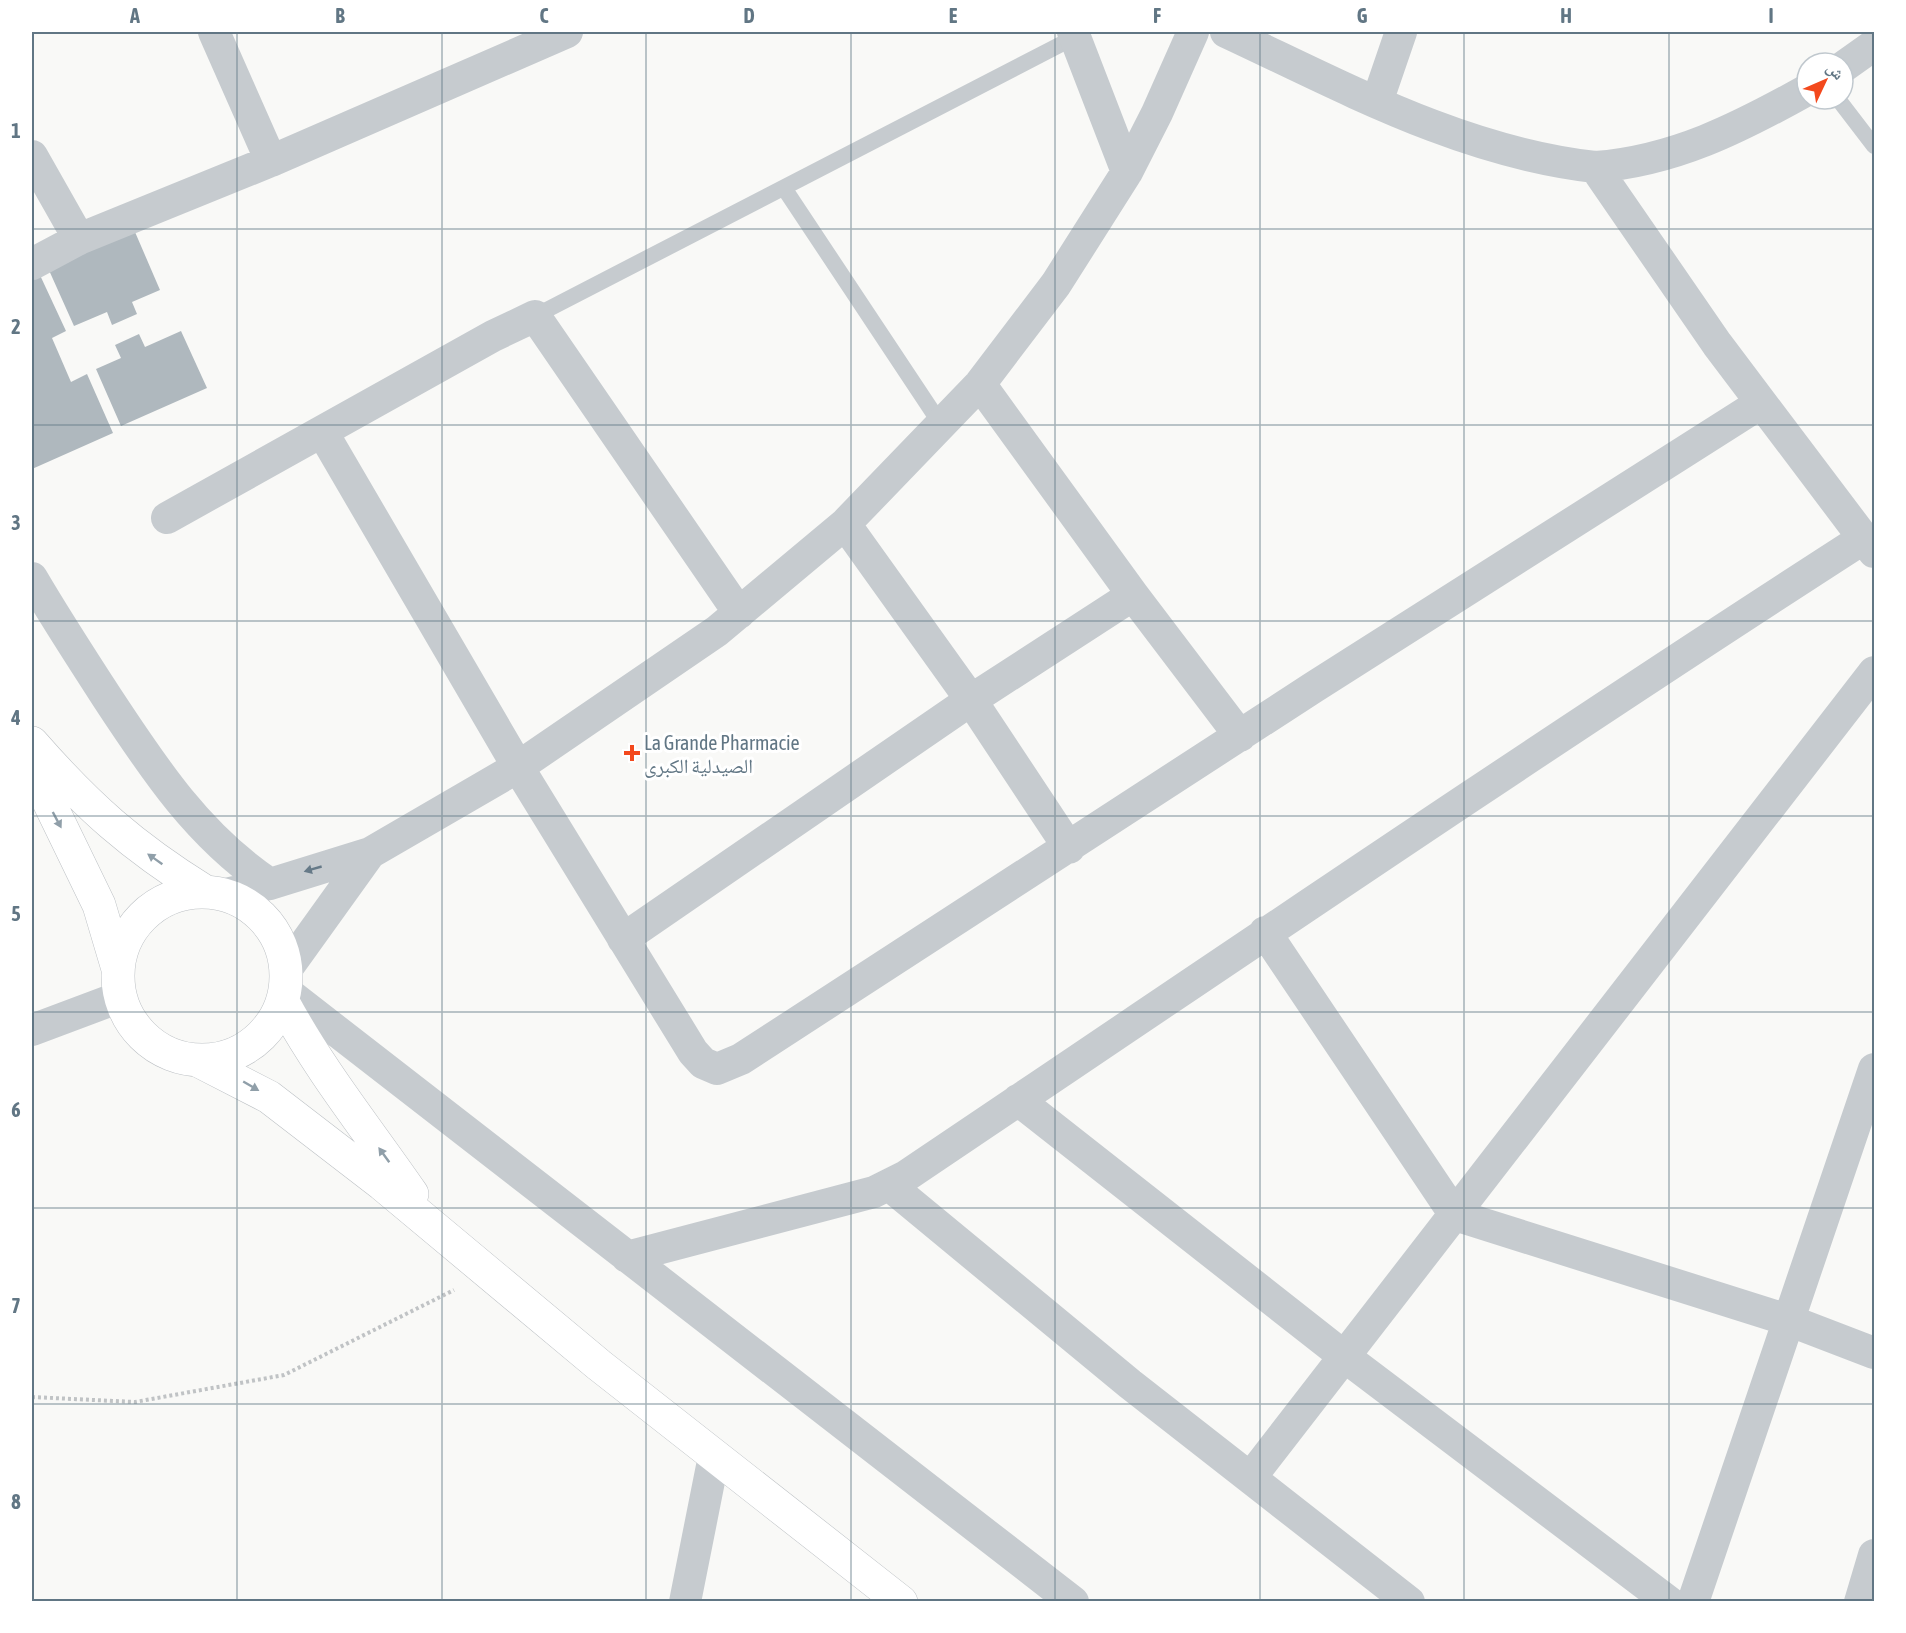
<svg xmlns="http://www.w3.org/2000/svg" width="1906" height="1633" viewBox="0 0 1906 1633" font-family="'Asap Condensed','Noto Naskh Arabic',sans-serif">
<rect width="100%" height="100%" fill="#f9f9f7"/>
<!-- building -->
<path fill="#afb8be" d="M 135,232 L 160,290 L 132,302 L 137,314 L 112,325 L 107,312 L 74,326 L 48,268 Z
M 39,273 L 66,331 L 52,338 L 71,382 L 87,374 L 113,433 L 32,469 L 32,277 Z
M 181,331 L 207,388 L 121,426 L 96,369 L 121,358 L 115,345 L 139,334 L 145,347 Z"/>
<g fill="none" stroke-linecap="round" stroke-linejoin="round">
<defs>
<path id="primary" d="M 32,743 C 88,807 132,846 204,891
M 32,767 L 99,905 L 118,969
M118 976a84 84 0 1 1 168 0a84 84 0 1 1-168 0Z
M 283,1002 C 320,1071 368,1130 412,1194
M 199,1061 L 269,1097 L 382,1184 L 599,1365 L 901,1602"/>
</defs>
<!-- primary casing -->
<use href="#primary" stroke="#bcc0c4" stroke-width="34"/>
<!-- path -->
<path stroke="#c0c3c5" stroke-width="4" stroke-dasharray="3 3" stroke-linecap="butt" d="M 32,1397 L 135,1402 L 284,1375 L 454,1290"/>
<!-- lane -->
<path stroke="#c6cbcf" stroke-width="16" d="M 1838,99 L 1874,146
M 784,188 L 942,426
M 535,316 L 1075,37"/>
<!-- street -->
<path stroke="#c6cbcf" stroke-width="32" d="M 214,32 L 271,161
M 1073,32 L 1127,172
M 1226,32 C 1346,88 1462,152 1595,167 L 1717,344 L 1874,552
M 1843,67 L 1874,45
M 1377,102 L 1401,32
M 32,156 L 79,239
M 1595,167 C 1674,161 1739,128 1807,90
M 32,264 L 79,239 L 271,161 L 567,32
M 980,384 L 1133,595 L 1240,736
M 323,433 L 518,767 L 693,1052 L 703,1063 L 717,1069 L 741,1059 L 1314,687 L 1761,403
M 167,518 L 493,336 L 535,316 L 739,613
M 845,524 L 971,700 L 1069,848
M 32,578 C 56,619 82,659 108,699 C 154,769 199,837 270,884
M 225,894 L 270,884 L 370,853 L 518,767 L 717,631 L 845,524 L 980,384 L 1056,284 L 1127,172 L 1157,113 L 1193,32
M 1265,932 L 1455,1215 L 1788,1320 L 1874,1353
M 623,939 L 971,700 L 1133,595
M 286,970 L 370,853
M 285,991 L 1073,1602
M 32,1030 L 120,997
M 1018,1100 L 1345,1357 L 1669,1602
M 889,1185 L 1130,1384 L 1409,1602
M 627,1257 L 874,1192 L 906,1176 C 1224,962 1541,746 1864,538
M 1251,1477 L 1874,672
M 685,1602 L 714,1456
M 1693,1602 L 1874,1069
M 1860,1602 L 1874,1555"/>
<!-- primary -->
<use href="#primary" stroke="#fff" stroke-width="33"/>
</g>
<!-- one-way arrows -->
<defs><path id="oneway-solid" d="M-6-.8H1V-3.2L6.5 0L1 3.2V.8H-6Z" transform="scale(1.5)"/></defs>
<g fill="#909fa9">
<use href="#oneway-solid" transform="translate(57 820) rotate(62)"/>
<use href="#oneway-solid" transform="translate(155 859) rotate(-145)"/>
<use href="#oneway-solid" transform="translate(251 1086) rotate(30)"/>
<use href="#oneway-solid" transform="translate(384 1155) rotate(-126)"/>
</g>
<use fill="#667a88" href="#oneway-solid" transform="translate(313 869) rotate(164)"/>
<!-- grid -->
<path fill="none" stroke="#617684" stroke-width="1.5" stroke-opacity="0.55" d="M 237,32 L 237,1602M 442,32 L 442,1602M 646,32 L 646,1602M 851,32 L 851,1602M 1055,32 L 1055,1602M 1260,32 L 1260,1602M 1464,32 L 1464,1602M 1669,32 L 1669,1602M 32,229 L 1874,229M 32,425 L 1874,425M 32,621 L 1874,621M 32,816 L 1874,816M 32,1012 L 1874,1012M 32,1208 L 1874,1208M 32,1404 L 1874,1404"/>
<!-- markers -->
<path fill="#f3491d" stroke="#fff" stroke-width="2" d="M629 744h6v6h6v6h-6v6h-6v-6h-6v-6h6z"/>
<g text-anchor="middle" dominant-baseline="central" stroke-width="6" stroke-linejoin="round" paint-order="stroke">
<!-- poi labels -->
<g font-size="20" fill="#617684" stroke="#fff" text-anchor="start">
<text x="644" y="742">La Grande Pharmacie<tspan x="644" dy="23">الصيدلية الكبرى</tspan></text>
</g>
</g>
<!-- border -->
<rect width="1906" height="1633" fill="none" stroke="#ffffff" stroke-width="66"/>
<!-- north arrow -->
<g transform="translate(1825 81) rotate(46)"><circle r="28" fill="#ffffff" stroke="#c0c8ce" stroke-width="1.5"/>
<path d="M0-4.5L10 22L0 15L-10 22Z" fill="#f3491d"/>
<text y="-9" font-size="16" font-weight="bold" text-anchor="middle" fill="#617684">ش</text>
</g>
<rect x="33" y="33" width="1840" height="1567" fill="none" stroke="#617684" stroke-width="2"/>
<g font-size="20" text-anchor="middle" font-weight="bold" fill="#617684">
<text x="135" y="23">A</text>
<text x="340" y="23">B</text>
<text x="544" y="23">C</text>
<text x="749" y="23">D</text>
<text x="953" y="23">E</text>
<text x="1157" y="23">F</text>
<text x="1362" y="23">G</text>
<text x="1566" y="23">H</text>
<text x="1771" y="23">I</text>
<text x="16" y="138">1</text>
<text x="16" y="334">2</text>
<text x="16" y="530">3</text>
<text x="16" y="725">4</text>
<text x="16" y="921">5</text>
<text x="16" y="1117">6</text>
<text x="16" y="1313">7</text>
<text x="16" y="1509">8</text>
</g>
</svg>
